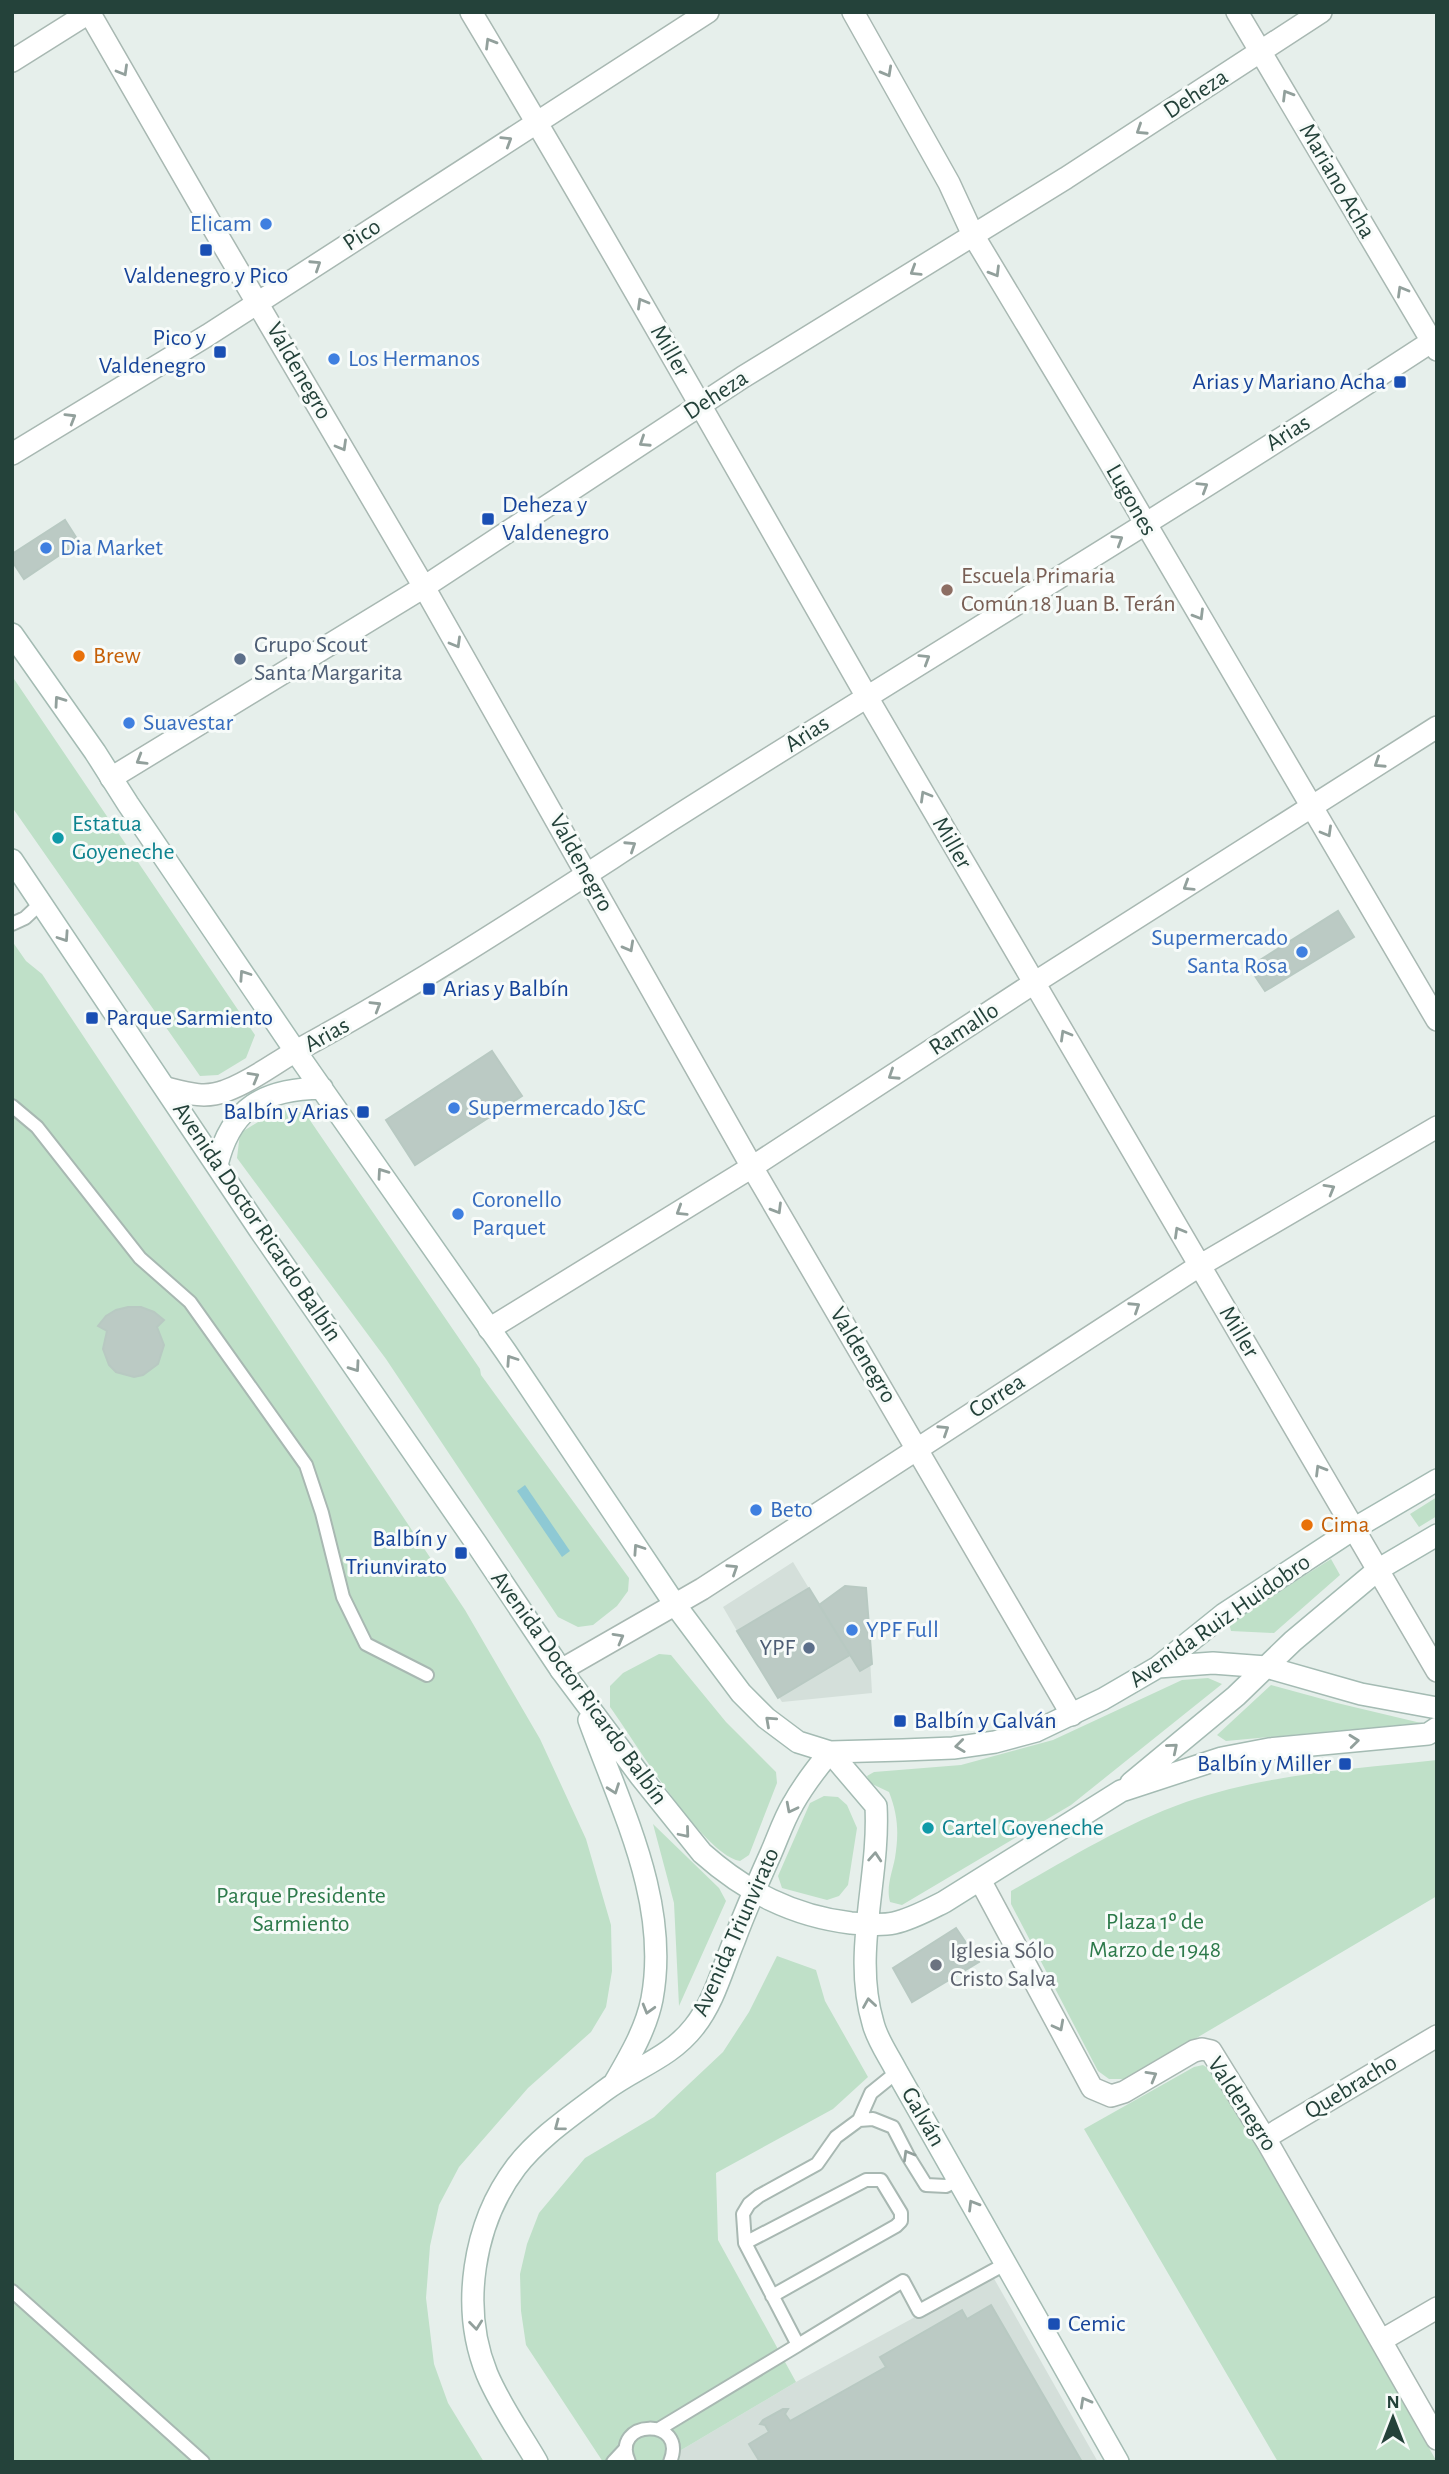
<svg xmlns="http://www.w3.org/2000/svg" width="1449" height="2474" viewBox="0 0 1449 2474" font-family="'Alegreya Sans',sans-serif">
<rect width="100%" height="100%" fill="#e6efeb"/>
<!-- built -->
<path fill="#d4dfda" d="M 793,1562 L 819,1605 L 845,1586 L 866,1588 L 872,1693 L 782,1702 L 737,1631 L 723,1607 Z
M 992,2275 L 1098,2462 L 661,2462 L 796,2382 Z"/>
<!-- green -->
<path fill="#bfe0c8" d="M 12,676 L 255,1035 L 246,1058 L 218,1075 L 200,1076 L 12,807 Z
M 12,941 L 26,961 L 42,974 L 465,1610 L 540,1739 L 586,1839 L 611,1925 L 612,1971 L 606,2007 L 591,2032 L 528,2088 L 459,2167 L 439,2205 L 430,2246 L 426,2298 L 434,2364 L 448,2403 L 484,2462 L 12,2462 Z
M 281,1108 L 305,1113 L 480,1369 L 481,1375 L 629,1578 L 628,1591 L 617,1606 L 593,1625 L 578,1627 L 558,1617 L 386,1359 L 237,1158 L 240,1133 Z
M 1437,1497 L 1437,1516 L 1419,1527 L 1410,1514 Z
M 1331,1559 L 1340,1575 L 1274,1633 L 1231,1631 L 1229,1623 Z
M 659,1654 L 671,1655 L 726,1722 L 776,1772 L 777,1783 L 749,1855 L 740,1861 C 703,1855 634,1740 610,1707 L 610,1686 L 623,1673 Z
M 1208,1678 L 1222,1684 L 1071,1805 L 902,1905 L 890,1902 C 886,1887 892,1873 895,1858 C 899,1833 898,1815 889,1792 L 870,1783 L 867,1776 L 874,1772 L 961,1765 L 1053,1740 L 1182,1680 Z
M 1271,1685 L 1337,1703 L 1421,1723 L 1226,1741 L 1217,1735 Z
M 1437,1760 L 1437,1896 L 1127,2079 L 1109,2079 L 1098,2071 L 1011,1904 L 1011,1891 C 1068,1859 1124,1824 1186,1802 C 1267,1774 1352,1769 1437,1760 Z
M 824,1796 L 838,1797 L 847,1805 L 857,1828 L 848,1885 L 839,1896 L 827,1900 L 782,1888 L 778,1876 L 810,1803 Z
M 653,1824 L 719,1888 L 726,1901 L 679,2006 L 674,1903 Z
M 777,1956 L 816,1970 L 825,2001 L 868,2077 L 833,2109 L 716,2173 L 718,2240 L 796,2382 L 661,2462 L 603,2462 L 526,2345 L 521,2311 L 520,2274 L 527,2244 L 539,2213 L 585,2158 L 654,2117 L 723,2052 L 749,2012 Z
M 1203,2065 L 1211,2070 L 1220,2082 L 1437,2462 L 1278,2462 L 1084,2129 L 1194,2067 Z"/>
<!-- water -->
<path fill="#8ec9d4" d="M 525,1485 L 570,1551 L 562,1557 L 517,1491 Z"/>
<!-- building -->
<path fill="#bbcac4" stroke="#b8c9c2" stroke-width="2" d="M 65,520 L 79,542 L 24,579 L 12,561 L 12,554 Z
M 1338,911 L 1354,937 L 1265,991 L 1249,967 Z
M 492,1051 L 522,1096 L 415,1165 L 386,1120 Z
M 128,1307 L 141,1307 L 154,1312 L 164,1320 L 157,1327 L 164,1345 L 158,1364 L 143,1375 L 134,1377 L 116,1372 L 109,1365 L 103,1349 L 107,1331 L 98,1326 L 106,1316 L 116,1310 Z
M 845,1586 L 866,1588 L 872,1664 L 860,1671 L 819,1605 Z
M 809,1588 L 850,1655 L 778,1698 L 737,1631 Z
M 956,1928 L 979,1962 L 912,2002 L 893,1968 Z
M 991,2305 L 1082,2462 L 760,2462 L 749,2444 L 769,2432 L 765,2425 L 760,2424 L 763,2420 L 783,2409 L 788,2409 L 785,2414 L 790,2421 L 886,2367 L 880,2357 L 962,2310 L 967,2319 Z"/>
<g fill="none" stroke-linecap="round" stroke-linejoin="round">
<defs>
<path id="lane" d="M 12,924 L 25,918 L 41,903
M 12,1106 L 37,1127 L 140,1258 L 190,1302 L 306,1465 L 322,1513 L 343,1597 L 366,1644 L 427,1675
M 859,2120 L 873,2119 L 893,2127 L 908,2156 L 926,2185 L 946,2186 L 958,2180
M 745,2243 L 866,2180 L 881,2180 L 901,2213 L 901,2221 L 896,2226 L 772,2296
M 12,2291 L 203,2462
M 798,2345 L 903,2281 L 919,2311 L 1007,2263
M 659,2429 L 798,2345 L 745,2243 L 743,2214 L 749,2204 L 759,2196 L 817,2164 L 836,2137 L 859,2120 L 871,2093 L 897,2072
M 613,2462 L 626,2448
M 629,2462 C 609,2419 689,2416 670,2462"/>
<path id="street" d="M 89,12 L 222,243 L 424,587 L 752,1167 L 1072,1715
M 471,12 C 607,239 736,468 867,697 C 1055,1023 1249,1345 1437,1671
M 853,12 L 949,183 L 973,235 L 1106,456 L 1437,1020
M 1237,12 L 1437,350
M 12,61 L 90,12
M 12,454 L 208,335 L 708,12
M 111,778 L 424,587 L 743,377 L 1066,178 L 1321,12
M 166,1088 C 186,1093 205,1099 225,1091 C 250,1082 272,1065 296,1051 C 425,981 548,899 671,820 C 926,658 1185,503 1437,338
M 489,1329 L 752,1167 L 1034,983 L 1437,727
M 561,1670 L 702,1589 L 1199,1266 L 1437,1127
M 980,1880 L 1092,2088 L 1111,2096 L 1124,2092 L 1194,2051 L 1202,2049 L 1211,2051 L 1269,2145 L 1437,2439
M 1265,2138 L 1437,2036
M 1382,2340 L 1437,2308"/>
<path id="secondary" d="M 12,634 L 95,752 L 128,804 L 296,1052 L 506,1352 L 676,1606 L 741,1693 L 766,1718 L 798,1742 L 830,1752 L 903,1750 L 953,1748 L 995,1742 L 1036,1731 L 1103,1699 L 1158,1667 L 1224,1614 L 1355,1528 L 1437,1480
M 12,860 L 259,1229 L 476,1543 L 561,1670 L 641,1777 L 702,1853 C 746,1892 793,1916 851,1923 C 865,1924 880,1926 894,1923 C 912,1919 928,1910 944,1902 L 1121,1791 L 1222,1758 L 1269,1749 L 1428,1734 L 1437,1728
M 217,1165 C 231,1107 264,1089 322,1088
M 1158,1667 L 1213,1663 L 1266,1667 L 1361,1694 L 1437,1708
M 589,1720 C 621,1809 670,1902 652,1999 C 646,2029 630,2056 615,2082
M 830,1752 L 876,1806 C 880,1878 852,1953 873,2023 C 877,2040 889,2056 897,2072 L 1118,2462
M 1131,1783 L 1236,1696 L 1293,1641 L 1379,1569 L 1437,1535
M 537,2462 C 520,2433 500,2405 487,2374 C 460,2308 473,2224 516,2167 C 539,2137 574,2114 604,2091 C 634,2068 670,2058 694,2027 C 714,2002 722,1970 734,1941 C 745,1911 758,1882 771,1853 C 778,1837 784,1819 793,1804 C 803,1786 816,1769 830,1752"/>
</defs>
<!-- lane casing -->
<use href="#lane" stroke="#a8b8b2" stroke-width="16"/>
<!-- street casing -->
<use href="#street" stroke="#a8b8b2" stroke-width="24"/>
<!-- secondary casing -->
<use href="#secondary" stroke="#a4bbb3" stroke-width="24"/>
<!-- lane -->
<use href="#lane" stroke="#fff" stroke-width="12"/>
<!-- street -->
<use href="#street" stroke="#fff" stroke-width="21"/>
<!-- secondary -->
<use href="#secondary" stroke="#fff" stroke-width="21"/>
</g>
<!-- one-way arrows -->
<defs><path id="oneway-chevron" d="M-2-3.5L2.5 0L-2 3.5" fill="none" stroke-width="1.6" stroke-linecap="round" stroke-linejoin="round" transform="scale(1.75)"/></defs>
<g stroke="#92a09c">
<use href="#oneway-chevron" transform="translate(490 43) rotate(-121)"/>
<use href="#oneway-chevron" transform="translate(123 71) rotate(60)"/>
<use href="#oneway-chevron" transform="translate(887 72) rotate(61)"/>
<use href="#oneway-chevron" transform="translate(1287 95) rotate(-121)"/>
<use href="#oneway-chevron" transform="translate(1141 130) rotate(147)"/>
<use href="#oneway-chevron" transform="translate(507 141) rotate(-32)"/>
<use href="#oneway-chevron" transform="translate(316 265) rotate(-33)"/>
<use href="#oneway-chevron" transform="translate(915 271) rotate(148)"/>
<use href="#oneway-chevron" transform="translate(995 272) rotate(59)"/>
<use href="#oneway-chevron" transform="translate(1402 291) rotate(-120)"/>
<use href="#oneway-chevron" transform="translate(642 303) rotate(-120)"/>
<use href="#oneway-chevron" transform="translate(71 418) rotate(-31)"/>
<use href="#oneway-chevron" transform="translate(644 442) rotate(147)"/>
<use href="#oneway-chevron" transform="translate(342 446) rotate(60)"/>
<use href="#oneway-chevron" transform="translate(1203 487) rotate(-32)"/>
<use href="#oneway-chevron" transform="translate(1118 540) rotate(-32)"/>
<use href="#oneway-chevron" transform="translate(1199 615) rotate(59)"/>
<use href="#oneway-chevron" transform="translate(456 643) rotate(60)"/>
<use href="#oneway-chevron" transform="translate(925 659) rotate(-32)"/>
<use href="#oneway-chevron" transform="translate(59 701) rotate(-125)"/>
<use href="#oneway-chevron" transform="translate(141 760) rotate(149)"/>
<use href="#oneway-chevron" transform="translate(1379 763) rotate(147)"/>
<use href="#oneway-chevron" transform="translate(925 796) rotate(-120)"/>
<use href="#oneway-chevron" transform="translate(1327 832) rotate(60)"/>
<use href="#oneway-chevron" transform="translate(631 846) rotate(-33)"/>
<use href="#oneway-chevron" transform="translate(1188 886) rotate(148)"/>
<use href="#oneway-chevron" transform="translate(64 937) rotate(56)"/>
<use href="#oneway-chevron" transform="translate(629 947) rotate(61)"/>
<use href="#oneway-chevron" transform="translate(244 975) rotate(-124)"/>
<use href="#oneway-chevron" transform="translate(376 1006) rotate(-31)"/>
<use href="#oneway-chevron" transform="translate(1065 1035) rotate(-120)"/>
<use href="#oneway-chevron" transform="translate(893 1075) rotate(147)"/>
<use href="#oneway-chevron" transform="translate(254 1077) rotate(-30)"/>
<use href="#oneway-chevron" transform="translate(382 1173) rotate(-125)"/>
<use href="#oneway-chevron" transform="translate(1330 1189) rotate(-30)"/>
<use href="#oneway-chevron" transform="translate(777 1209) rotate(59)"/>
<use href="#oneway-chevron" transform="translate(681 1211) rotate(148)"/>
<use href="#oneway-chevron" transform="translate(1179 1232) rotate(-120)"/>
<use href="#oneway-chevron" transform="translate(1135 1307) rotate(-33)"/>
<use href="#oneway-chevron" transform="translate(511 1360) rotate(-124)"/>
<use href="#oneway-chevron" transform="translate(355 1367) rotate(55)"/>
<use href="#oneway-chevron" transform="translate(944 1430) rotate(-33)"/>
<use href="#oneway-chevron" transform="translate(1320 1470) rotate(-121)"/>
<use href="#oneway-chevron" transform="translate(638 1549) rotate(-124)"/>
<use href="#oneway-chevron" transform="translate(733 1569) rotate(-33)"/>
<use href="#oneway-chevron" transform="translate(619 1638) rotate(-29)"/>
<use href="#oneway-chevron" transform="translate(770 1721) rotate(-138)"/>
<use href="#oneway-chevron" transform="translate(1354 1741) rotate(-6)"/>
<use href="#oneway-chevron" transform="translate(960 1746) rotate(173)"/>
<use href="#oneway-chevron" transform="translate(1173 1748) rotate(-40)"/>
<use href="#oneway-chevron" transform="translate(614 1789) rotate(70)"/>
<use href="#oneway-chevron" transform="translate(791 1808) rotate(117)"/>
<use href="#oneway-chevron" transform="translate(685 1833) rotate(50)"/>
<use href="#oneway-chevron" transform="translate(875 1857) rotate(-86)"/>
<use href="#oneway-chevron" transform="translate(869 2003) rotate(-99)"/>
<use href="#oneway-chevron" transform="translate(648 2009) rotate(106)"/>
<use href="#oneway-chevron" transform="translate(1059 2026) rotate(62)"/>
<use href="#oneway-chevron" transform="translate(1152 2076) rotate(-30)"/>
<use href="#oneway-chevron" transform="translate(559 2126) rotate(143)"/>
<use href="#oneway-chevron" transform="translate(908 2155) rotate(-120)"/>
<use href="#oneway-chevron" transform="translate(973 2205) rotate(-121)"/>
<use href="#oneway-chevron" transform="translate(476 2325) rotate(84)"/>
<use href="#oneway-chevron" transform="translate(1085 2402) rotate(-119)"/>
</g>
<!-- markers -->
<g fill="#3f7fe0" stroke="#f7fbf9" stroke-width="2.5">
<circle cx="266" cy="224" r="7"/>
<circle cx="334" cy="359" r="7"/>
<circle cx="46" cy="548" r="7"/>
<circle cx="129" cy="723" r="7"/>
<circle cx="1302" cy="952" r="7"/>
<circle cx="454" cy="1108" r="7"/>
<circle cx="458" cy="1214" r="7"/>
<circle cx="756" cy="1510" r="7"/>
<circle cx="852" cy="1630" r="7"/>
</g>
<g fill="#1a4fb4" stroke="#f7fbf9" stroke-width="2.5">
<rect x="199" y="243" width="14" height="14" rx="3.5"/>
<rect x="213" y="345" width="14" height="14" rx="3.5"/>
<rect x="1393" y="375" width="14" height="14" rx="3.5"/>
<rect x="481" y="512" width="14" height="14" rx="3.5"/>
<rect x="422" y="982" width="14" height="14" rx="3.5"/>
<rect x="85" y="1011" width="14" height="14" rx="3.5"/>
<rect x="356" y="1105" width="14" height="14" rx="3.5"/>
<rect x="454" y="1546" width="14" height="14" rx="3.5"/>
<rect x="893" y="1714" width="14" height="14" rx="3.5"/>
<rect x="1338" y="1757" width="14" height="14" rx="3.5"/>
<rect x="1047" y="2317" width="14" height="14" rx="3.5"/>
</g>
<circle fill="#8d6e63" stroke="#f7fbf9" stroke-width="2.5" cx="947" cy="590" r="7"/>
<g fill="#e8710a" stroke="#f7fbf9" stroke-width="2.5">
<circle cx="79" cy="656" r="7"/>
<circle cx="1307" cy="1525" r="7"/>
</g>
<g fill="#5c6f8a" stroke="#f7fbf9" stroke-width="2.5">
<circle cx="240" cy="659" r="7"/>
<circle cx="809" cy="1648" r="7"/>
</g>
<g fill="#0f9aa8" stroke="#f7fbf9" stroke-width="2.5">
<circle cx="58" cy="838" r="7"/>
<circle cx="928" cy="1828" r="7"/>
</g>
<circle fill="#6b7280" stroke="#f7fbf9" stroke-width="2.5" cx="936" cy="1965" r="7"/>
<g text-anchor="middle" dominant-baseline="central" stroke-width="6" stroke-linejoin="round" paint-order="stroke">
<!-- street labels -->
<g font-size="24" fill="#24423a" stroke="#f7fbf9">
<text transform="translate(1196 94) rotate(-33)">Deheza</text>
<text transform="translate(1337 181) rotate(60)">Mariano Acha</text>
<text transform="translate(362 235) rotate(-33)">Pico</text>
<text transform="translate(670 351) rotate(60)">Miller</text>
<text transform="translate(299 371) rotate(60)">Valdenegro</text>
<text transform="translate(716 395) rotate(-33)">Deheza</text>
<text transform="translate(1288 433) rotate(-32)">Arias</text>
<text transform="translate(1131 500) rotate(60)">Lugones</text>
<text transform="translate(807 734) rotate(-33)">Arias</text>
<text transform="translate(952 843) rotate(60)">Miller</text>
<text transform="translate(581 863) rotate(61)">Valdenegro</text>
<text transform="translate(964 1029) rotate(-33)">Ramallo</text>
<text transform="translate(327 1035) rotate(-29)">Arias</text>
<text transform="translate(257 1222) rotate(56)">Avenida Doctor Ricardo Balbín</text>
<text transform="translate(1239 1332) rotate(59)">Miller</text>
<text transform="translate(863 1355) rotate(59)">Valdenegro</text>
<text transform="translate(997 1396) rotate(-33)">Correa</text>
<text transform="translate(1220 1621) rotate(-35)">Avenida Ruiz Huidobro</text>
<text transform="translate(579 1688) rotate(54)">Avenida Doctor Ricardo Balbín</text>
<text transform="translate(736 1932) rotate(-66)">Avenida Triunvirato</text>
<text transform="translate(1351 2087) rotate(-31)">Quebracho</text>
<text transform="translate(1242 2104) rotate(57)">Valdenegro</text>
<text transform="translate(923 2117) rotate(60)">Galván</text>
</g>
<!-- shop labels -->
<g font-size="24" fill="#366cbe" stroke="#f7fbf9" text-anchor="start">
<text x="252" y="224" text-anchor="end">Elicam</text>
<text x="348" y="359">Los Hermanos</text>
<text x="60" y="548">Dia Market</text>
<text x="143" y="723">Suavestar</text>
<text x="1288" y="938" text-anchor="end">Supermercado<tspan x="1288" dy="28">Santa Rosa</tspan></text>
<text x="468" y="1108">Supermercado J&amp;C</text>
<text x="472" y="1200">Coronello<tspan x="472" dy="28">Parquet</tspan></text>
<text x="770" y="1510">Beto</text>
<text x="866" y="1630">YPF Full</text>
</g>
<!-- transit labels -->
<g font-size="24" fill="#164399" stroke="#f7fbf9" text-anchor="end">
<text x="206" y="276" text-anchor="middle">Valdenegro y Pico</text>
<text x="206" y="338">Pico y<tspan x="206" dy="28">Valdenegro</tspan></text>
<text x="1386" y="382">Arias y Mariano Acha</text>
<text x="502" y="505" text-anchor="start">Deheza y<tspan x="502" dy="28">Valdenegro</tspan></text>
<text x="443" y="989" text-anchor="start">Arias y Balbín</text>
<text x="106" y="1018" text-anchor="start">Parque Sarmiento</text>
<text x="349" y="1112">Balbín y Arias</text>
<text x="447" y="1539">Balbín y<tspan x="447" dy="28">Triunvirato</tspan></text>
<text x="914" y="1721" text-anchor="start">Balbín y Galván</text>
<text x="1331" y="1764">Balbín y Miller</text>
<text x="1068" y="2324" text-anchor="start">Cemic</text>
</g>
<!-- education labels -->
<g font-size="24" fill="#785e54" stroke="#f7fbf9" text-anchor="start">
<text x="961" y="576">Escuela Primaria<tspan x="961" dy="28">Común 18 Juan B. Terán</tspan></text>
</g>
<!-- service labels -->
<g font-size="24" fill="#4e5e75" stroke="#f7fbf9" text-anchor="start">
<text x="254" y="645">Grupo Scout<tspan x="254" dy="28">Santa Margarita</tspan></text>
<text x="795" y="1648" text-anchor="end">YPF</text>
</g>
<!-- food labels -->
<g font-size="24" fill="#c56008" stroke="#f7fbf9" text-anchor="start">
<text x="93" y="656">Brew</text>
<text x="1321" y="1525">Cima</text>
</g>
<!-- culture labels -->
<g font-size="24" fill="#0d838f" stroke="#f7fbf9" text-anchor="start">
<text x="72" y="824">Estatua<tspan x="72" dy="28">Goyeneche</tspan></text>
<text x="942" y="1828">Cartel Goyeneche</text>
</g>
<!-- park labels -->
<g font-size="24" fill="#2d7a4b" stroke="#f7fbf9">
<text x="301" y="1896">Parque Presidente<tspan x="301" dy="28">Sarmiento</tspan></text>
<text x="1155" y="1922">Plaza 1º de<tspan x="1155" dy="28">Marzo de 1948</tspan></text>
</g>
<!-- worship labels -->
<g font-size="24" fill="#5b616d" stroke="#f7fbf9" text-anchor="start">
<text x="950" y="1951">Iglesia Sólo<tspan x="950" dy="28">Cristo Salva</tspan></text>
</g>
</g>
<!-- border -->
<rect width="1449" height="2474" fill="none" stroke="#24423a" stroke-width="28"/>
<!-- north arrow -->
<g transform="translate(1393 2418)" stroke="#f7fbf9" stroke-width="5" paint-order="stroke">
<path d="M0-5L12 26L0 18L-12 26Z" fill="#24423a"/>
<text y="-10" font-size="19" font-weight="bold" text-anchor="middle" fill="#24423a">N</text>
</g>
</svg>
